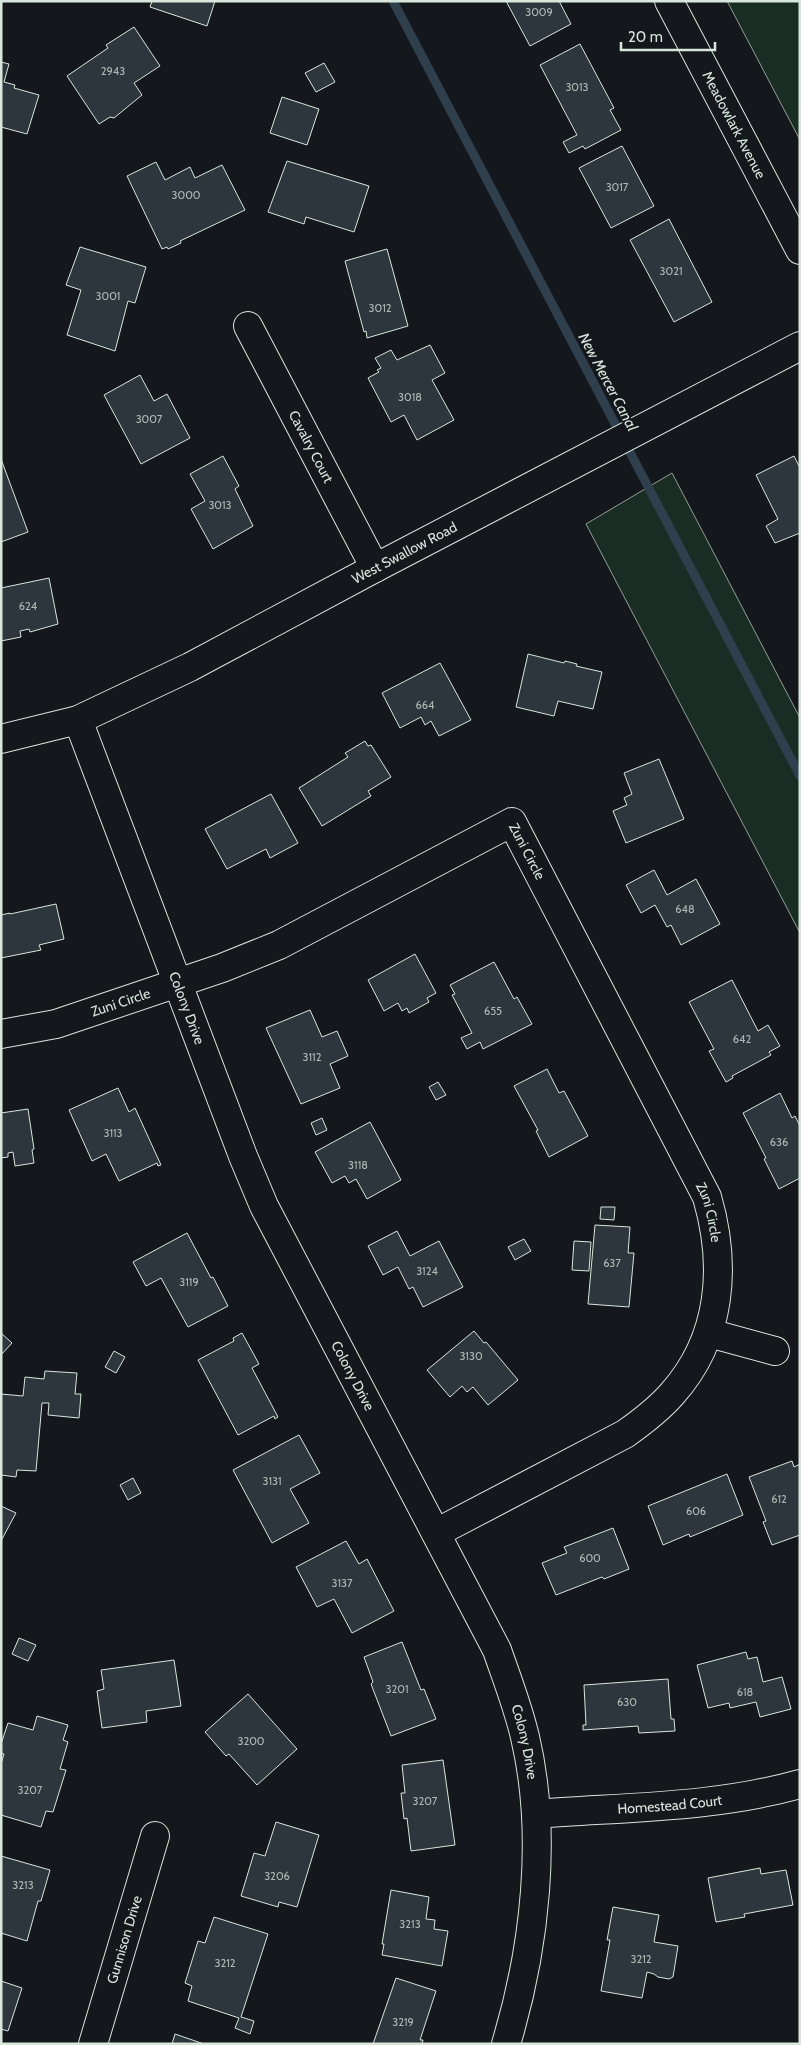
<svg xmlns="http://www.w3.org/2000/svg" width="801" height="2045" viewBox="0 0 801 2045" font-family="Cabin,sans-serif">
<rect width="100%" height="100%" fill="#14181c"/>
<!-- green -->
<path fill="#1a2d24" stroke="#939e99" d="M 727,1 L 800,1 L 800,140 Z
M 672,473 L 800,718 L 800,933 L 586,524 Z"/>
<g fill="none" stroke-linecap="round" stroke-linejoin="round">
<!-- stream -->
<path stroke="#2f3f4d" stroke-width="9" d="M 393,1 L 800,776"/>
</g>
<!-- building -->
<path fill="#2c363c" stroke="#d8e6dc" d="M 152,1 L 215,1 L 207,26 L 150,7 Z
M 506,1 L 559,1 L 571,24 L 530,46 Z
M 134,27 L 160,66 L 134,83 L 142,95 L 114,118 L 110,117 L 99,124 L 67,76 L 108,48 L 106,45 Z
M 580,44 L 614,108 L 610,110 L 621,130 L 585,149 L 583,146 L 569,153 L 563,142 L 577,135 L 540,65 Z
M 1,62 L 9,64 L 4,82 L 15,85 L 14,88 L 39,95 L 27,134 L 1,127 Z
M 324,63 L 335,82 L 316,92 L 305,73 Z
M 282,97 L 319,109 L 307,145 L 270,133 Z
M 622,146 L 654,206 L 611,228 L 579,168 Z
M 287,161 L 369,186 L 354,232 L 306,217 L 304,224 L 268,212 Z
M 156,162 L 165,180 L 190,167 L 195,178 L 222,165 L 245,210 L 180,241 L 181,243 L 168,249 L 167,247 L 162,249 L 127,176 Z
M 669,219 L 712,302 L 674,322 L 630,240 Z
M 80,247 L 146,267 L 135,303 L 128,301 L 115,351 L 67,335 L 81,290 L 66,285 Z
M 387,249 L 408,326 L 367,338 L 366,331 L 364,332 L 345,261 Z
M 430,345 L 445,373 L 432,380 L 454,420 L 417,440 L 404,415 L 391,422 L 368,378 L 379,372 L 377,370 L 381,368 L 375,358 L 391,350 L 397,360 Z
M 140,375 L 154,401 L 167,394 L 190,438 L 141,464 L 104,395 Z
M 223,456 L 239,486 L 235,489 L 253,526 L 213,549 L 191,509 L 205,501 L 190,474 Z
M 794,456 L 800,468 L 800,533 L 775,543 L 766,526 L 778,519 L 756,475 Z
M 1,459 L 28,532 L 1,542 Z
M 49,578 L 58,624 L 30,632 L 29,629 L 20,631 L 21,637 L 1,641 L 1,588 Z
M 528,654 L 564,663 L 565,661 L 577,664 L 576,666 L 602,672 L 593,709 L 558,701 L 554,716 L 516,707 Z
M 440,663 L 471,720 L 439,736 L 431,721 L 425,725 L 421,717 L 400,728 L 382,693 Z
M 365,741 L 368,746 L 371,745 L 391,777 L 368,791 L 371,796 L 322,826 L 299,788 L 348,757 L 345,753 Z
M 659,759 L 684,819 L 626,843 L 613,811 L 627,805 L 624,798 L 632,794 L 624,773 Z
M 271,794 L 298,843 L 270,858 L 266,849 L 227,869 L 205,829 Z
M 654,870 L 667,895 L 696,879 L 720,924 L 681,945 L 671,925 L 667,927 L 655,905 L 641,913 L 626,885 Z
M 56,904 L 64,939 L 39,945 L 41,950 L 1,958 L 1,915 L 10,913 L 10,914 Z
M 415,954 L 436,993 L 427,998 L 429,1002 L 409,1013 L 407,1008 L 402,1011 L 398,1003 L 384,1011 L 368,980 Z
M 494,962 L 514,999 L 517,997 L 532,1024 L 483,1049 L 480,1042 L 467,1049 L 461,1038 L 472,1033 L 452,995 L 455,994 L 450,985 Z
M 732,980 L 758,1031 L 768,1025 L 780,1046 L 769,1052 L 771,1055 L 732,1076 L 733,1078 L 726,1082 L 709,1051 L 714,1049 L 689,1002 Z
M 310,1010 L 322,1037 L 337,1031 L 348,1056 L 330,1064 L 340,1088 L 301,1104 L 266,1028 Z
M 547,1069 L 559,1093 L 564,1091 L 588,1136 L 549,1157 L 536,1131 L 538,1130 L 514,1086 Z
M 438,1082 L 446,1095 L 436,1100 L 429,1087 Z
M 118,1088 L 129,1112 L 135,1108 L 161,1165 L 158,1166 L 157,1163 L 119,1181 L 106,1154 L 92,1161 L 69,1110 Z
M 780,1093 L 792,1118 L 795,1116 L 800,1126 L 800,1178 L 779,1189 L 764,1159 L 766,1158 L 743,1113 Z
M 28,1109 L 34,1149 L 32,1150 L 34,1163 L 15,1166 L 13,1152 L 8,1153 L 8,1157 L 1,1158 L 1,1113 Z
M 322,1118 L 327,1130 L 316,1135 L 311,1123 Z
M 370,1122 L 401,1180 L 367,1199 L 356,1179 L 349,1183 L 345,1176 L 332,1183 L 315,1152 Z
M 601,1207 L 615,1207 L 614,1220 L 600,1219 Z
M 595,1225 L 630,1227 L 628,1253 L 634,1253 L 629,1307 L 588,1304 Z
M 397,1231 L 410,1256 L 439,1241 L 463,1287 L 423,1307 L 413,1287 L 409,1289 L 398,1267 L 383,1275 L 368,1246 Z
M 187,1233 L 211,1278 L 213,1277 L 228,1306 L 188,1327 L 161,1278 L 146,1286 L 133,1262 Z
M 524,1239 L 531,1251 L 515,1260 L 508,1247 Z
M 574,1241 L 591,1242 L 589,1271 L 572,1270 Z
M 474,1331 L 484,1343 L 486,1342 L 518,1380 L 488,1405 L 473,1387 L 467,1392 L 462,1386 L 450,1397 L 427,1370 Z
M 1,1333 L 12,1343 L 1,1355 Z
M 242,1333 L 259,1364 L 252,1368 L 278,1417 L 275,1419 L 274,1416 L 238,1435 L 198,1360 L 234,1341 L 233,1338 Z
M 114,1351 L 125,1357 L 116,1373 L 105,1367 Z
M 45,1371 L 77,1373 L 75,1394 L 81,1394 L 79,1418 L 48,1415 L 49,1403 L 42,1403 L 36,1471 L 17,1470 L 16,1477 L 1,1475 L 1,1394 L 23,1396 L 25,1377 L 44,1379 Z
M 299,1435 L 320,1473 L 290,1489 L 309,1523 L 272,1543 L 233,1470 Z
M 792,1461 L 794,1467 L 800,1464 L 800,1535 L 772,1545 L 763,1522 L 766,1521 L 749,1477 Z
M 727,1474 L 743,1515 L 690,1537 L 689,1534 L 663,1545 L 648,1506 Z
M 133,1478 L 141,1493 L 128,1500 L 120,1485 Z
M 1,1506 L 16,1513 L 1,1541 Z
M 613,1528 L 629,1569 L 604,1579 L 602,1577 L 556,1595 L 542,1563 L 567,1553 L 564,1547 Z
M 346,1541 L 359,1564 L 367,1559 L 394,1611 L 352,1633 L 334,1599 L 317,1607 L 296,1567 Z
M 19,1638 L 36,1645 L 28,1661 L 12,1654 Z
M 402,1642 L 421,1690 L 424,1689 L 436,1719 L 391,1736 L 371,1684 L 373,1682 L 364,1657 Z
M 746,1652 L 748,1659 L 757,1657 L 763,1682 L 782,1677 L 791,1709 L 760,1717 L 756,1702 L 730,1708 L 729,1703 L 708,1708 L 697,1665 Z
M 174,1660 L 181,1706 L 146,1711 L 147,1722 L 102,1728 L 97,1691 L 104,1689 L 101,1670 Z
M 668,1679 L 671,1719 L 674,1719 L 675,1731 L 639,1733 L 638,1726 L 583,1730 L 583,1725 L 586,1725 L 584,1685 Z
M 248,1694 L 297,1749 L 257,1785 L 229,1754 L 226,1756 L 205,1732 Z
M 37,1716 L 68,1725 L 63,1740 L 68,1742 L 60,1769 L 66,1770 L 53,1812 L 46,1811 L 41,1827 L 1,1815 L 1,1764 L 4,1754 L 1,1753 L 1,1744 L 8,1723 L 33,1730 Z
M 443,1760 L 455,1845 L 411,1851 L 407,1818 L 404,1819 L 401,1793 L 405,1793 L 402,1765 Z
M 276,1822 L 319,1835 L 297,1907 L 279,1902 L 278,1907 L 241,1896 L 254,1853 L 265,1856 Z
M 1,1856 L 50,1870 L 41,1901 L 38,1901 L 27,1941 L 1,1933 Z
M 760,1868 L 761,1874 L 786,1870 L 793,1905 L 744,1914 L 745,1917 L 716,1922 L 708,1878 Z
M 391,1890 L 429,1897 L 426,1919 L 435,1920 L 434,1929 L 448,1931 L 442,1966 L 382,1955 L 384,1944 L 382,1944 Z
M 613,1907 L 659,1915 L 654,1942 L 678,1946 L 673,1977 L 669,1979 L 658,1977 L 654,1974 L 647,1972 L 642,1998 L 601,1991 L 610,1940 L 607,1940 Z
M 214,1917 L 268,1934 L 241,2017 L 254,2021 L 250,2034 L 235,2028 L 239,2018 L 188,2001 L 192,1986 L 185,1983 L 198,1941 L 205,1943 Z
M 396,1978 L 436,1991 L 420,2040 L 423,2040 L 422,2044 L 373,2044 Z
M 1,1981 L 22,1988 L 8,2031 L 1,2029 Z
M 175,2034 L 204,2044 L 172,2044 Z"/>
<g fill="none" stroke-linecap="round" stroke-linejoin="round">
<defs>
<g id="street">
<path id="s1" d="M 669,1 L 800,250"/>
<path id="s2" d="M 248,326 L 375,568"/>
<path id="s3" d="M 78,720 L 243,1156 L 264,1206 L 497,1650 C 507,1679 518,1707 525,1737 C 548,1835 535,1948 506,2044"/>
<path id="s4" d="M 1,739 L 78,720 L 190,667 L 375,568 L 800,346"/>
<path id="s5" d="M 1,1034 L 56,1024 L 222,968 L 279,945 L 512,822 L 707,1197 C 727,1266 722,1338 672,1394 C 658,1410 642,1422 625,1434 L 436,1533"/>
<path d="M 709,1333 L 775,1351"/>
<path id="s6" d="M 536,1814 C 624,1807 715,1808 800,1784"/>
<path id="s7" d="M 93,2044 L 155,1836"/>
</g>
</defs>
<!-- street casing -->
<use href="#street" stroke="#d8e6dc" stroke-width="30"/>
<!-- street -->
<use href="#street" stroke="#14181c" stroke-width="28"/>
</g>
<g text-anchor="middle" dominant-baseline="central" stroke-width="4" stroke-linejoin="round" paint-order="stroke">
<!-- number labels -->
<g font-size="11" fill="#adbab4">
<text x="539" y="12">3009</text>
<text x="113" y="71">2943</text>
<text x="577" y="87">3013</text>
<text x="617" y="187">3017</text>
<text x="186" y="195">3000</text>
<text x="671" y="271">3021</text>
<text x="108" y="296">3001</text>
<text x="380" y="308">3012</text>
<text x="410" y="397">3018</text>
<text x="149" y="419">3007</text>
<text x="220" y="505">3013</text>
<text x="28" y="606">624</text>
<text x="425" y="705">664</text>
<text x="685" y="909">648</text>
<text x="493" y="1011">655</text>
<text x="742" y="1039">642</text>
<text x="312" y="1057">3112</text>
<text x="113" y="1133">3113</text>
<text x="779" y="1142">636</text>
<text x="358" y="1165">3118</text>
<text x="612" y="1263">637</text>
<text x="427" y="1271">3124</text>
<text x="189" y="1282">3119</text>
<text x="471" y="1356">3130</text>
<text x="272" y="1481">3131</text>
<text x="779" y="1499">612</text>
<text x="696" y="1511">606</text>
<text x="590" y="1558">600</text>
<text x="342" y="1583">3137</text>
<text x="397" y="1689">3201</text>
<text x="745" y="1692">618</text>
<text x="627" y="1702">630</text>
<text x="251" y="1741">3200</text>
<text x="30" y="1790">3207</text>
<text x="425" y="1801">3207</text>
<text x="277" y="1876">3206</text>
<text x="23" y="1885">3213</text>
<text x="410" y="1924">3213</text>
<text x="641" y="1959">3212</text>
<text x="225" y="1963">3212</text>
<text x="403" y="2022">3219</text>
</g>
<!-- street labels -->
<g font-size="14" fill="#d8e6dc" stroke="#14181c">
<text stroke="none"><textPath href="#s1" startOffset="140">Meadowlark Avenue</textPath></text>
<text stroke="none"><textPath href="#s2" startOffset="136">Cavalry Court</textPath></text>
<text stroke="none"><textPath href="#s4" startOffset="446">West Swallow Road</textPath></text>
<text stroke="none"><textPath href="#s5" startOffset="589">Zuni Circle</textPath></text>
<text stroke="none"><textPath href="#s5" startOffset="124">Zuni Circle</textPath></text>
<text stroke="none"><textPath href="#s3" startOffset="308">Colony Drive</textPath></text>
<text stroke="none"><textPath href="#s5" startOffset="994">Zuni Circle</textPath></text>
<text stroke="none"><textPath href="#s3" startOffset="712">Colony Drive</textPath></text>
<text stroke="none"><textPath href="#s3" startOffset="1118">Colony Drive</textPath></text>
<text stroke="none"><textPath href="#s6" startOffset="134">Homestead Court</textPath></text>
<text stroke="none"><textPath href="#s7" startOffset="109">Gunnison Drive</textPath></text>
</g>
<!-- water labels -->
<g font-size="15" font-style="italic" fill="#d8e6dc" stroke="#14181c">
<text transform="translate(608 382) rotate(62)">New Mercer Canal</text>
</g>
</g>
<!-- border -->
<rect width="801" height="2045" fill="none" stroke="#d8e6dc" stroke-width="5"/>
<!-- scale -->
<path d="M621 42v8h94v-8" fill="none" stroke="#d8e6dc" stroke-width="2.5"/>
<text x="628" y="42" font-size="15" fill="#d8e6dc" stroke="#14181c" stroke-width="4" paint-order="stroke">20 m</text>
</svg>
